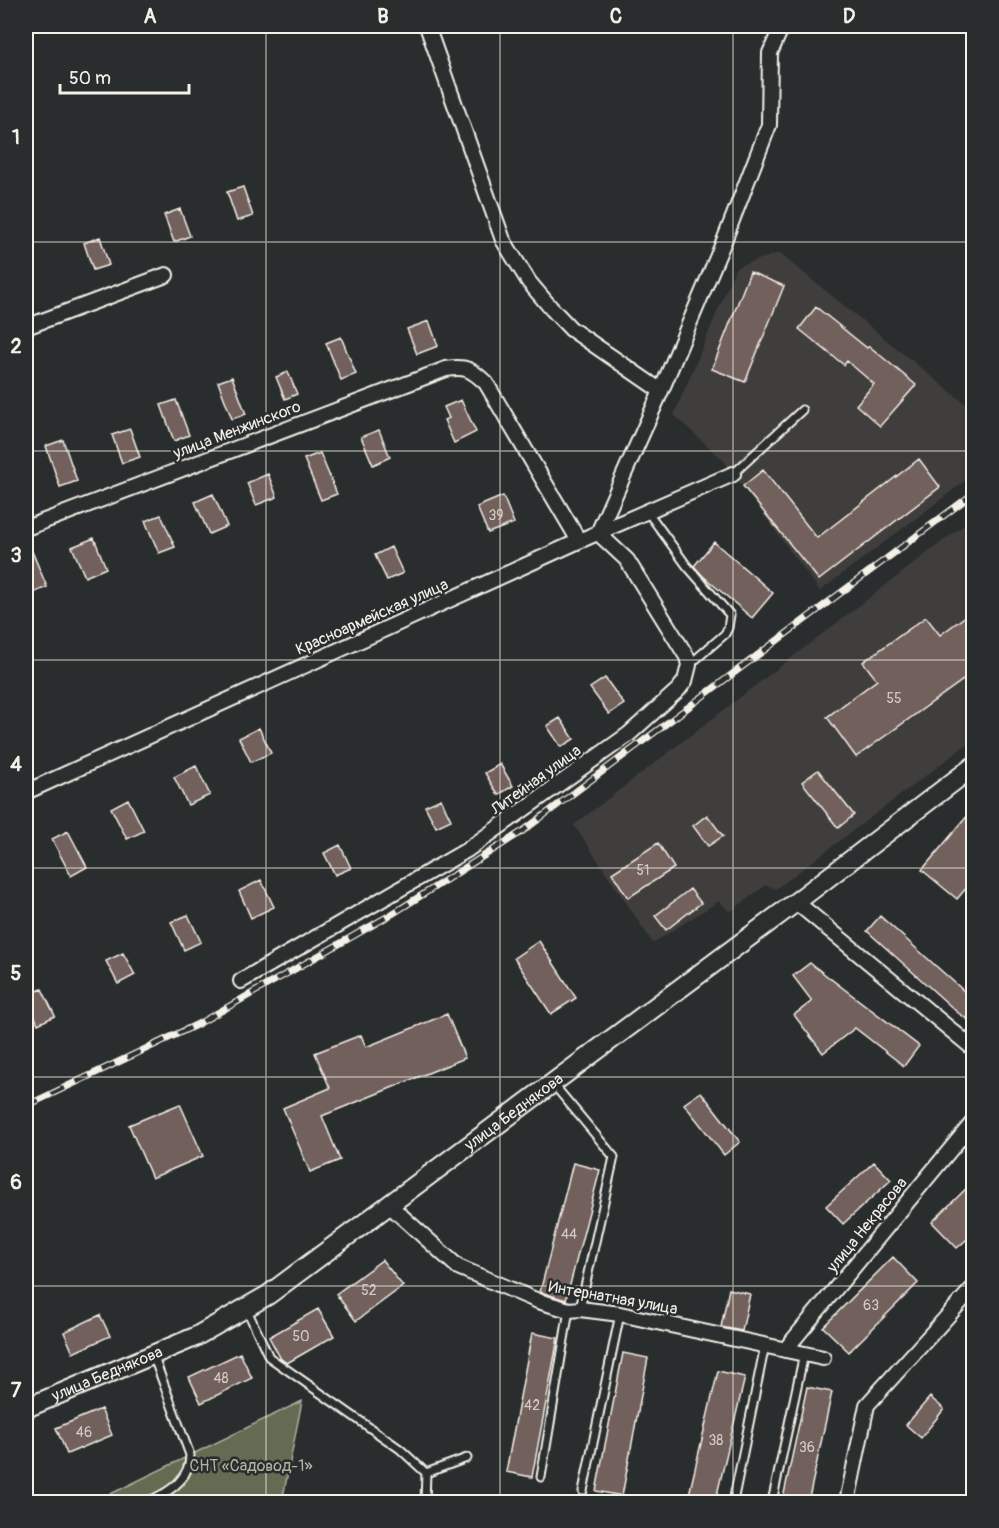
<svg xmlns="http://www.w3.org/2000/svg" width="999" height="1528" viewBox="0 0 999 1528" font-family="Pangolin,sans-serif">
<rect width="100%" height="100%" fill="#2a2d2e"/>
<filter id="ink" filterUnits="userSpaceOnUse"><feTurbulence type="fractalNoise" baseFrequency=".0167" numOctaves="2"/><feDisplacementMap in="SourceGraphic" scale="12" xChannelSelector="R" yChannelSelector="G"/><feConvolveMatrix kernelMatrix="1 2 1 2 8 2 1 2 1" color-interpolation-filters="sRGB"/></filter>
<g filter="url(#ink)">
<!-- built -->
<path fill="#403c3c" d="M 779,253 L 973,410 L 973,475 L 820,591 L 723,460 L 674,415 L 736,267 Z
M 973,518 L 973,740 L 776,889 L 766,885 L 730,912 L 719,901 L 653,943 L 574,825 Z"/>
<!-- green -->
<path fill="#646c52" stroke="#acae9d" stroke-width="1.5" d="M 302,1401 L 282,1502 L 94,1502 Z"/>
<!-- building -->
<path fill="#72605d" stroke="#f4f1e8" stroke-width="1.5" d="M 243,187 L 253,216 L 237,221 L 227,192 Z
M 180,209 L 190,236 L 174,242 L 164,215 Z
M 100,237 L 109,265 L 93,270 L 84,243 Z
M 750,272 L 784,286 L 745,382 L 712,369 Z
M 816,307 L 867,348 L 869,346 L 916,385 L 880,426 L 856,405 L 874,384 L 847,361 L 844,365 L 799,329 Z
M 429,321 L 438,346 L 417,354 L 407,329 Z
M 341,337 L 356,374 L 341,380 L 326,343 Z
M 288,372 L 297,394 L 285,399 L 276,377 Z
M 232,377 L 246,414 L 232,419 L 218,382 Z
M 176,400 L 189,435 L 174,441 L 161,405 Z
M 461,400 L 476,432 L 454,443 L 444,420 L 449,418 L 444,407 Z
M 130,429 L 140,457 L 122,463 L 112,435 Z
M 379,430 L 390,457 L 373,465 L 361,437 Z
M 63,440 L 77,481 L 60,487 L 46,446 Z
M 320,453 L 337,494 L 321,500 L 304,459 Z
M 919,459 L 940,487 L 819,580 L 743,486 L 763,470 L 817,538 Z
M 268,474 L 277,497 L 256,505 L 247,483 Z
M 213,494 L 227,526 L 209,534 L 195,502 Z
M 503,496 L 514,523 L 488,533 L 477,507 Z
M 161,515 L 175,547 L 159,553 L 145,521 Z
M 26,537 L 47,587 L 33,593 L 26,575 Z
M 94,538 L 106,568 L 85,577 L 72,547 Z
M 714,542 L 773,593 L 752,618 L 703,576 L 694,566 Z
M 391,547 L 403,573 L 387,580 L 375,555 Z
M 974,610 L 974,672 L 856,757 L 827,717 L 877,680 L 863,662 L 926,617 L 940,635 Z
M 605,678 L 624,704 L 609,714 L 590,688 Z
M 560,718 L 574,739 L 561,747 L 547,726 Z
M 259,728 L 271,753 L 251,762 L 239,738 Z
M 500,764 L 513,786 L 498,795 L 485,773 Z
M 196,766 L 210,795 L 188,805 L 174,777 Z
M 818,770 L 854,815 L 838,828 L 802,782 Z
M 128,799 L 144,831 L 127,839 L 111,808 Z
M 441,799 L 451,820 L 436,827 L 425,806 Z
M 974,808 L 974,879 L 957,899 L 922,870 Z
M 707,815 L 723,836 L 708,846 L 693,826 Z
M 68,831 L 87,867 L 71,876 L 52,839 Z
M 658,843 L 674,868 L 628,898 L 612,873 Z
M 340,845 L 351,868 L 335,875 L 324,853 Z
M 261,880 L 274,907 L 251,918 L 239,891 Z
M 690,889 L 701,903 L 666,930 L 655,916 Z
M 188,915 L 201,942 L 184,950 L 171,922 Z
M 880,916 L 974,1000 L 974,1024 L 957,1012 L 867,931 Z
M 539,941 L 576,998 L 551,1014 L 514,958 Z
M 123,953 L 135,975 L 118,984 L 106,961 Z
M 810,963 L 919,1046 L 904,1066 L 855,1028 L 823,1053 L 794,1015 L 812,1001 L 793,976 Z
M 42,989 L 55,1016 L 38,1024 L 26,996 Z
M 447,1014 L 465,1058 L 322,1116 L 340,1160 L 310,1172 L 283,1108 L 330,1088 L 315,1053 L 361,1035 L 366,1047 Z
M 701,1092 L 740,1142 L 724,1155 L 684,1104 Z
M 180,1104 L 203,1156 L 152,1178 L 129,1125 Z
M 874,1162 L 891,1180 L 843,1224 L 826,1206 Z
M 573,1163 L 600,1170 L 566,1300 L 540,1292 Z
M 974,1181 L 974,1233 L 957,1248 L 932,1222 Z
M 893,1257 L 918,1283 L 849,1352 L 823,1327 Z
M 382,1260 L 403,1286 L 356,1321 L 336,1294 Z
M 729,1289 L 750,1294 L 742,1331 L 721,1327 Z
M 318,1309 L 334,1336 L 287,1363 L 281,1359 L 269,1337 Z
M 100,1315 L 110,1336 L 73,1353 L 64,1332 Z
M 532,1333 L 558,1338 L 532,1477 L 506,1472 Z
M 240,1353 L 252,1378 L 201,1403 L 189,1377 Z
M 623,1353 L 648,1358 L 622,1496 L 596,1491 Z
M 718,1371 L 745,1377 L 715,1503 L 687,1503 Z
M 807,1387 L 832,1392 L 808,1503 L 782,1503 Z
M 930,1397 L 944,1409 L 921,1438 L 906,1425 Z
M 101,1409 L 112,1435 L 67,1454 L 56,1428 Z"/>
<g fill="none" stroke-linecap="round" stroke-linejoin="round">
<defs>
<path id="service" d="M 733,474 L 802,410
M 647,511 L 687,566 L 730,615 L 728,628 L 725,634 L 689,665
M 554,1085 L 614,1157 L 580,1309
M 247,1310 L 269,1357 L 400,1449 L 426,1473 L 425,1502
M 426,1473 L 467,1458
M 541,1477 L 569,1310
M 583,1491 L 620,1314
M 146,1502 C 167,1494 190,1480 190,1455 L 153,1355
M 733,1502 L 765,1345
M 772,1502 L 804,1354"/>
<path id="minor" d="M 427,26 L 503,240 L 529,282 L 551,308 L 571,329 L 661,391
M 26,327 L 166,275
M 26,528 L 446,369 C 466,366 471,369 486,383 L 579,541
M 26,792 L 579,541 L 733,474
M 796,902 L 974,1049
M 241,981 L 467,850 L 629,734 L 678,690 L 685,681 L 689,665 L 687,657 L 627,560 L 598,533 L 661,391 L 724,241 L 769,125 L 770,53 L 782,26
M 389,1205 L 458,1267 L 538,1301 L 569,1310 L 580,1309 L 620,1314 L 823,1358
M 785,1350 L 974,1121
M 847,1502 L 867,1405 L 974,1287"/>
<g id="tertiary">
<path id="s1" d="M 26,1408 L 195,1337 L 268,1295 L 796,902 L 974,766"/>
</g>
</defs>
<!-- service casing -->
<use href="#service" stroke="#f4f1e8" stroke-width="11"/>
<!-- minor casing -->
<use href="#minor" stroke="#f4f1e8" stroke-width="18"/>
<!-- tertiary casing -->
<use href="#tertiary" stroke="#f4f1e8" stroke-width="22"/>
<!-- service -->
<use href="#service" stroke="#2a2d2e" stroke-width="7"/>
<!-- minor -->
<use href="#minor" stroke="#2a2d2e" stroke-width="14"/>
<!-- tertiary -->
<use href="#tertiary" stroke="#2a2d2e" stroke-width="18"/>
<defs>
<path id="rail" d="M 26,1106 L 198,1024 L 392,914 L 523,831 L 974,493"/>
</defs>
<!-- rail casing -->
<use href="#rail" stroke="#f4f1e8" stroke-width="7"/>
<!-- rail -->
<use href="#rail" stroke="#2a2d2e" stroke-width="4.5" stroke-dasharray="14" stroke-linecap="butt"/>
</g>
</g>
<!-- grid -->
<path fill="none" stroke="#f4f1e8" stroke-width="1.5" stroke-opacity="0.55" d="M 266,26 L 266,1502M 500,26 L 500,1502M 733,26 L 733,1502M 26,242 L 974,242M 26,451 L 974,451M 26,660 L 974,660M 26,868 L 974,868M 26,1077 L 974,1077M 26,1286 L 974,1286"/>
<g text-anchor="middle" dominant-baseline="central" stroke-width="5" stroke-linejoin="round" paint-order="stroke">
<!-- number labels -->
<g font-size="14" fill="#d4cdc5">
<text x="496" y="515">39</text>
<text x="894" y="698">55</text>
<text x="643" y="870">51</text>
<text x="569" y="1234">44</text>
<text x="369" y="1290">52</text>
<text x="871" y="1305">63</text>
<text x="301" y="1336">50</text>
<text x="221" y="1378">48</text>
<text x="532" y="1405">42</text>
<text x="84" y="1432">46</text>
<text x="716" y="1440">38</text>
<text x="807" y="1447">36</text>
</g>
<!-- street labels -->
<g font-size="16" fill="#f4f1e8" stroke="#2a2d2e">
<text transform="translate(237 430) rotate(-21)">улица Менжинского</text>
<text transform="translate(372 617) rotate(-24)">Красноармейская улица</text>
<text transform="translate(536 780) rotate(-36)">Литейная улица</text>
<text stroke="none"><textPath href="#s1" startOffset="574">улица Беднякова</textPath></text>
<text transform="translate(867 1225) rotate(-51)">улица Некрасова</text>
<text transform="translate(613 1298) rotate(10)">Интернатная улица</text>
<text stroke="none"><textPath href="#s1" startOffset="88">улица Беднякова</textPath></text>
</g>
<!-- park labels -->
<g font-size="16" fill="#b3b5a4" stroke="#2a2d2e">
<text x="251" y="1466">СНТ «Садовод-1»</text>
</g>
</g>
<!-- margin -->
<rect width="999" height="1528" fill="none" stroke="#2a2d2e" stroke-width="66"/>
<!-- scale -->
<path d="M60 84v9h129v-9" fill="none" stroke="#f4f1e8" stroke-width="3"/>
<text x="69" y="84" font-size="18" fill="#f4f1e8" stroke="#2a2d2e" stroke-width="4.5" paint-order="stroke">50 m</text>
<rect x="33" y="33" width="933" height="1462" fill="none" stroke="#f4f1e8" stroke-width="2"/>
<g font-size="20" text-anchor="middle" font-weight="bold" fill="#f4f1e8">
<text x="150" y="23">A</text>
<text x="383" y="23">B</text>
<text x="616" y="23">C</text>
<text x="849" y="23">D</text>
<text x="16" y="144">1</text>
<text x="16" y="353">2</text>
<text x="16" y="562">3</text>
<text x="16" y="771">4</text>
<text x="16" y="980">5</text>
<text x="16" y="1189">6</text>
<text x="16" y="1397">7</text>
</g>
</svg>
